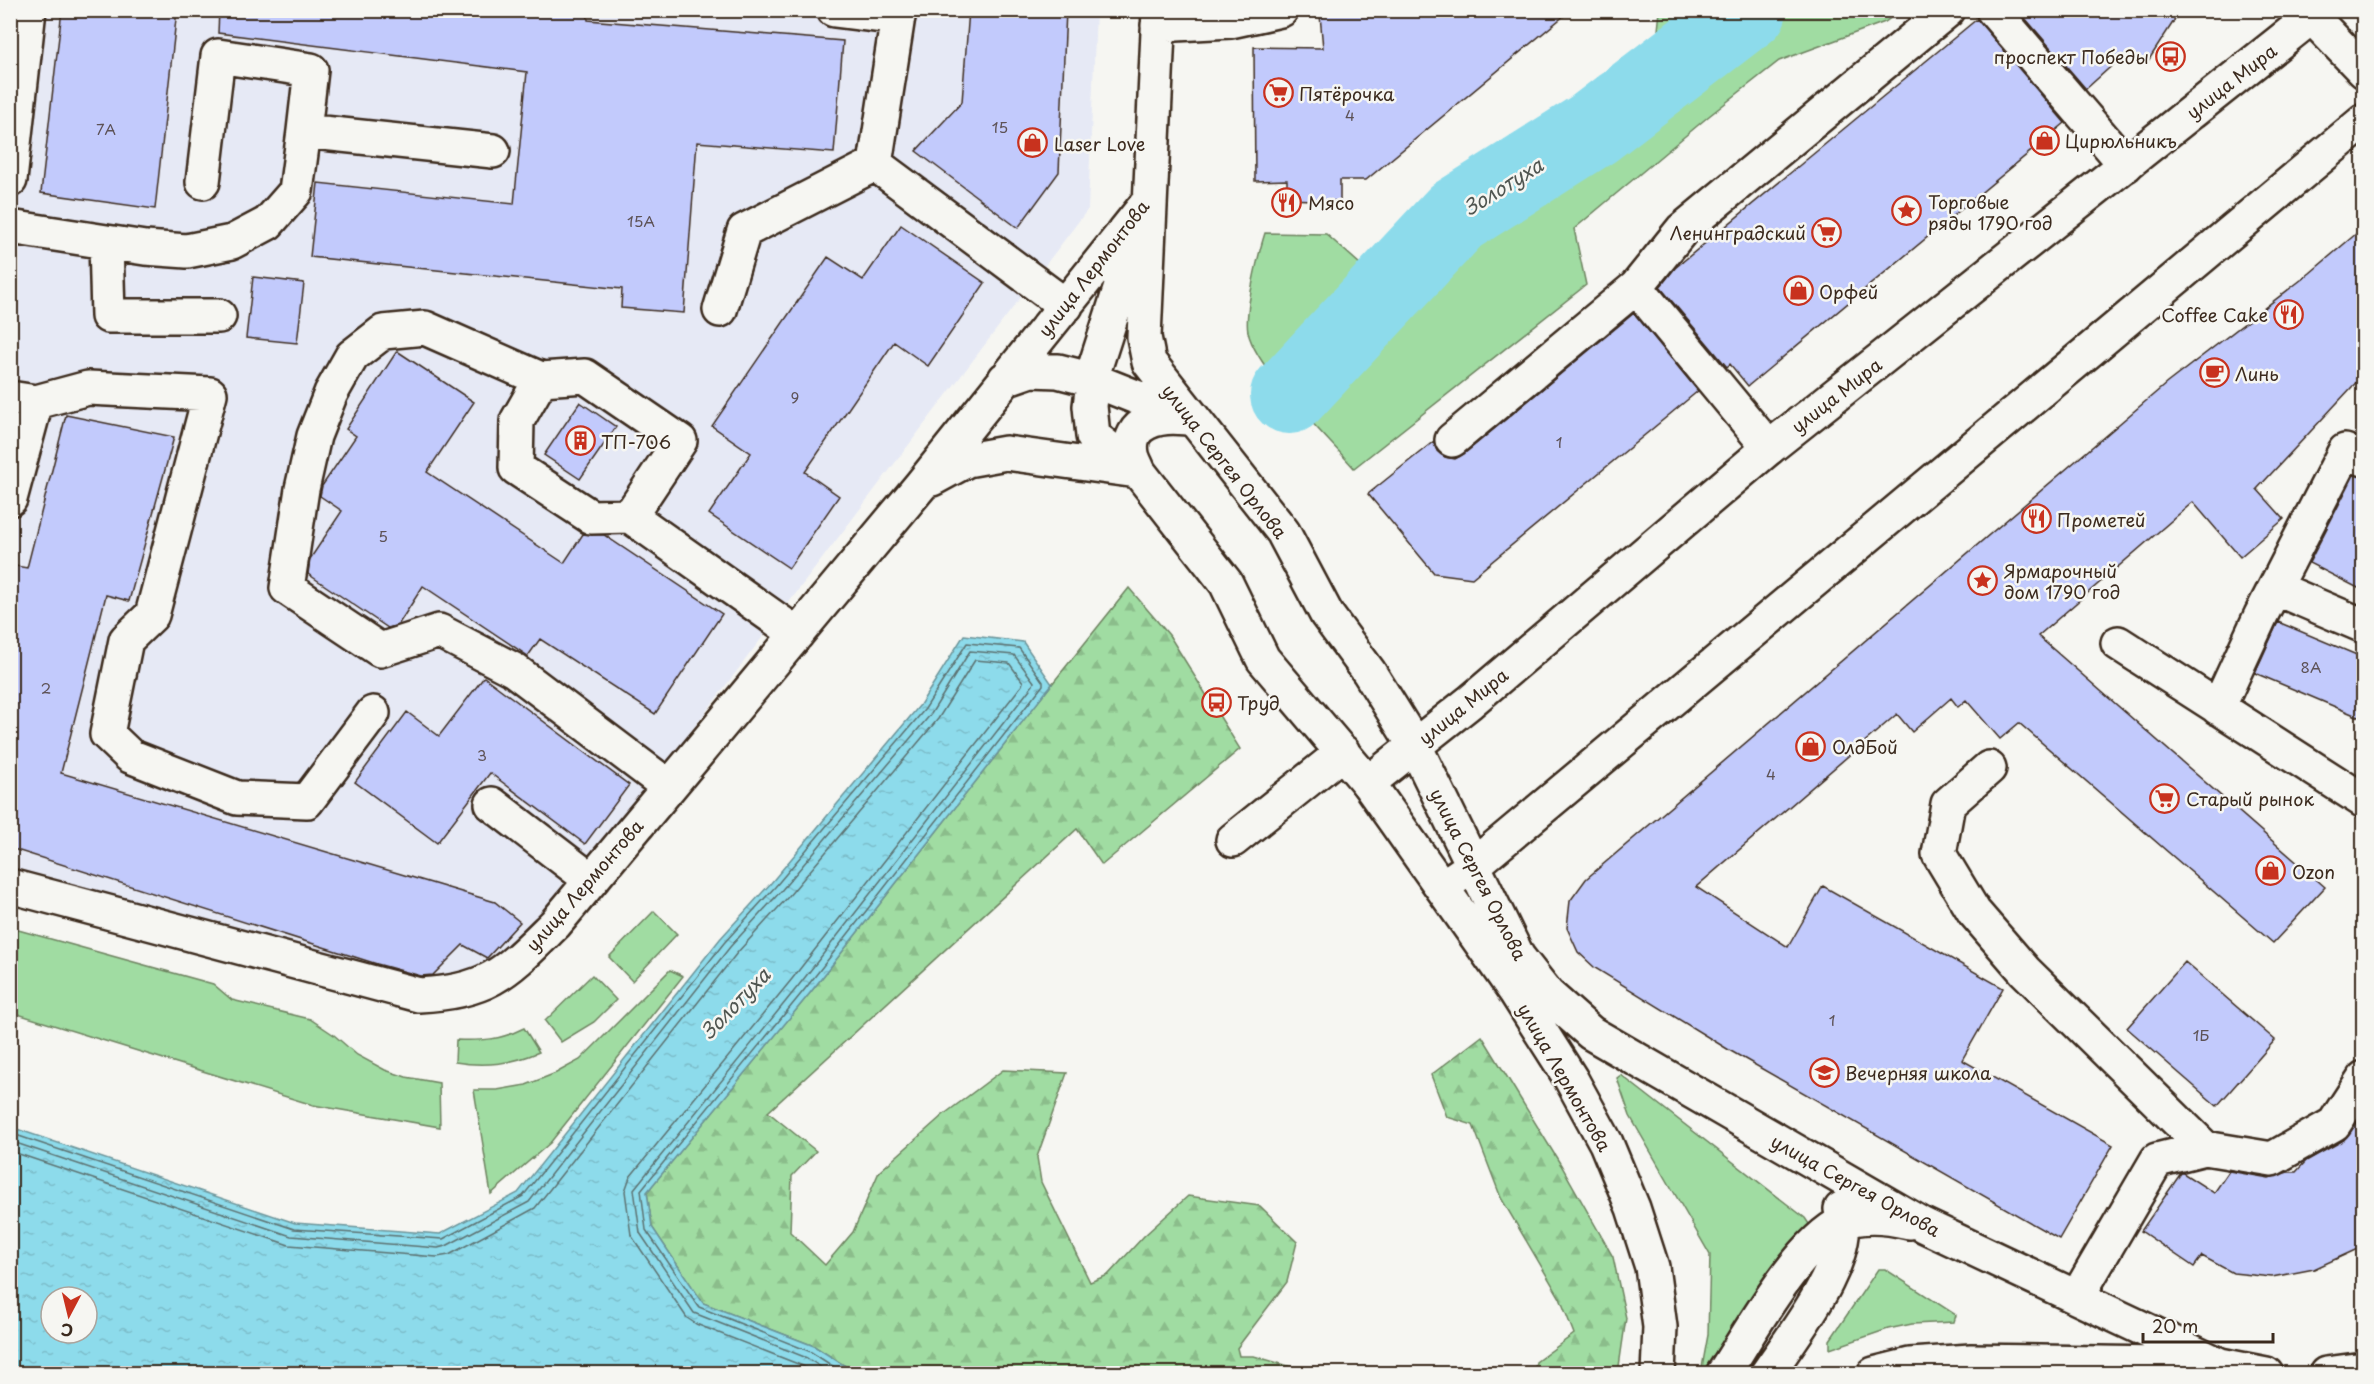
<svg xmlns="http://www.w3.org/2000/svg" width="2374" height="1384" viewBox="0 0 2374 1384" font-family="'Playpen Sans',sans-serif">
<defs>
<pattern id="forest-firs" width="22" height="20" patternUnits="userSpaceOnUse" patternTransform="scale(1.5)"><rect width="22" height="20" fill="#a0dca2"/><path d="M5 1l3.5 6h-7zM16 11l3.5 6h-7z" fill="#8bbd8b"/></pattern>
<pattern id="water-ripples" width="26" height="14" patternUnits="userSpaceOnUse" patternTransform="scale(1.5)"><rect width="26" height="14" fill="#8ddbeb"/><path d="M2 4q2-2 4 0t4 0M15 11q2-2 4 0t4 0" fill="none" stroke="#7bbcc9"/></pattern>
</defs>
<rect width="100%" height="100%" fill="#f6f6f2"/>
<filter id="ink" filterUnits="userSpaceOnUse"><feTurbulence type="fractalNoise" baseFrequency=".0167" numOctaves="2"/><feDisplacementMap in="SourceGraphic" scale="12" xChannelSelector="R" yChannelSelector="G"/><feConvolveMatrix kernelMatrix="1 2 1 2 8 2 1 2 1" color-interpolation-filters="sRGB"/></filter>
<g filter="url(#ink)">
<!-- built -->
<path fill="#e6e9f5" d="M 10,11 L 1096,11 L 1088,209 L 549,918 L 516,953 L 421,989 L 11,879 Z"/>
<!-- grass -->
<path fill="#a0dca2" stroke="#6e8360" stroke-width="1.5" d="M 1660,11 L 1900,11 L 1885,22 L 1779,61 L 1709,116 L 1574,229 L 1586,285 L 1354,468 C 1327,437 1256,369 1248,332 C 1244,313 1259,252 1265,233 L 1326,234 L 1360,264 L 1418,229 L 1487,170 L 1657,40 Z
M 654,911 L 677,934 L 632,981 L 609,957 Z
M 11,928 L 213,984 L 232,1000 L 310,1019 L 334,1035 L 357,1055 L 385,1070 L 406,1077 L 439,1083 L 440,1127 L 313,1105 L 11,1012 Z
M 670,970 L 683,976 L 550,1143 L 491,1194 L 474,1090 L 497,1090 L 526,1085 L 556,1073 L 580,1060 Z
M 592,975 L 616,1000 L 594,1022 L 561,1042 L 545,1021 Z
M 524,1028 L 539,1052 C 512,1064 484,1067 455,1062 L 456,1040 C 482,1041 501,1040 524,1028 Z
M 1621,1075 L 1805,1218 L 1811,1227 L 1719,1373 L 1701,1373 L 1708,1335 L 1710,1255 L 1630,1116 L 1617,1078 Z
M 1878,1269 L 1885,1269 L 1956,1315 L 1954,1322 L 1912,1324 L 1888,1329 L 1830,1349 L 1830,1340 Z"/>
<!-- forest -->
<path fill="url(#forest-firs)" stroke="#6e8360" stroke-width="1.5" d="M 1129,588 L 1169,635 L 1240,749 L 1102,865 L 1077,829 L 768,1112 L 816,1151 L 792,1176 L 790,1232 L 825,1265 L 853,1232 L 879,1172 L 943,1115 L 1003,1070 L 1067,1073 L 1037,1157 L 1041,1182 L 1090,1282 L 1108,1275 L 1144,1236 L 1188,1196 L 1260,1206 L 1297,1242 L 1287,1282 L 1237,1348 L 1239,1356 L 1254,1356 L 1312,1373 L 856,1373 L 814,1346 L 703,1303 L 652,1227 L 647,1192 L 810,993 L 1052,684 Z
M 1482,1036 L 1561,1165 L 1613,1257 L 1626,1318 L 1618,1373 L 1534,1373 L 1536,1362 L 1574,1334 L 1560,1298 L 1501,1198 L 1473,1125 L 1447,1117 L 1431,1075 Z"/>
<!-- water -->
<path fill="url(#water-ripples)" stroke="#6c9499" stroke-width="1.5" fill-rule="evenodd" d="M 964,635 L 1023,642 L 1052,684 L 810,993 L 647,1192 L 652,1227 L 703,1303 L 814,1346 L 856,1373 L 11,1373 L 11,1127 L 295,1223 L 440,1234 L 518,1193 L 720,939 L 771,883 L 920,705 ZM 51,1297 L 87,1297 L 87,1333 L 51,1333 Z"/>
<g fill="none" stroke-linecap="round" stroke-linejoin="round">
<!-- shore -->
<path stroke="#5c7170" stroke-width="1.5" d="M 10,1133 L 294,1229 L 443,1239 L 523,1196 L 724,943 L 775,887 L 925,709 L 967,643 L 1019,648 L 1043,682 L 1043,685 L 805,989 L 641,1190 L 646,1230 L 699,1307 L 811,1352 L 845,1374
M 10,1141 L 291,1236 L 438,1248 L 446,1246 L 529,1202 L 730,947 L 781,891 L 931,714 L 970,651 L 1014,655 L 1034,682 L 1033,685 L 799,985 L 634,1189 L 640,1233 L 694,1313 L 807,1358 L 831,1374
M 10,1151 L 289,1245 L 437,1257 L 449,1255 L 535,1208 L 737,953 L 788,897 L 938,719 L 975,660 L 1009,663 L 1023,682 L 1022,685 L 792,979 L 630,1177 L 625,1191 L 631,1235 L 687,1318 L 696,1324 L 803,1366 L 815,1374"/>
<!-- river -->
<path stroke="#8ddbeb" stroke-width="78" d="M 1289,395 L 1456,216 L 1593,129 L 1748,10"/>
</g>
<!-- building -->
<path fill="#c2cafc" stroke="#3b2a1e" stroke-width="1.5" d="M 62,10 L 177,10 L 155,209 L 41,193 Z
M 219,10 L 587,10 L 588,20 L 843,41 L 834,153 L 697,142 L 684,313 L 621,308 L 622,289 L 310,257 L 318,183 L 514,204 L 527,72 L 218,33 Z
M 969,10 L 1066,10 L 1059,172 L 1018,228 L 916,151 L 962,102 Z
M 1345,10 L 1571,10 L 1366,180 L 1340,180 L 1340,201 L 1287,199 L 1287,180 L 1255,181 L 1254,47 L 1323,48 L 1320,15 Z
M 2033,10 L 2181,10 L 2148,61 L 2117,61 L 2086,89 L 2025,18 Z
M 1977,19 L 2065,123 L 1748,386 L 1730,364 L 1727,367 L 1660,287 L 1675,268 Z
M 901,225 L 985,283 L 928,366 L 894,342 L 805,472 L 839,496 L 789,568 L 709,514 L 751,453 L 712,426 L 828,257 L 863,280 Z
M 2364,227 L 2364,374 L 2257,489 L 2284,519 L 2240,557 L 2193,502 L 2038,636 L 2325,887 L 2273,943 L 2019,723 L 2000,739 L 1966,700 L 1958,707 L 1951,698 L 1912,732 L 1897,714 L 1696,887 L 1788,947 L 1823,886 L 2003,988 L 1962,1060 L 2113,1145 L 2059,1239 L 1729,1050 L 1595,968 L 1578,952 L 1567,928 L 1570,901 L 1586,879 L 2167,383 L 2310,273 Z
M 253,277 L 304,283 L 297,343 L 246,338 Z
M 1634,313 L 1698,391 L 1472,578 L 1434,573 L 1368,494 L 1434,441 L 1437,451 L 1445,457 L 1455,459 L 1464,454 Z
M 397,351 L 474,402 L 427,472 L 564,563 L 583,534 L 604,535 L 722,614 L 655,714 L 540,639 L 528,656 L 423,586 L 398,625 L 388,628 L 308,574 L 310,559 L 342,511 L 320,496 L 322,486 L 356,436 L 346,429 Z
M 580,402 L 616,427 L 580,479 L 544,455 Z
M 66,415 L 174,437 L 129,601 L 106,595 L 61,773 L 495,902 L 520,922 L 487,958 L 463,945 L 433,975 L 421,976 L 377,964 L 10,848 L 10,565 L 27,568 Z
M 2354,475 L 2364,477 L 2364,591 L 2309,563 Z
M 2278,622 L 2364,658 L 2364,719 L 2255,673 Z
M 484,677 L 629,785 L 585,844 L 490,773 L 437,843 L 355,782 L 407,712 L 439,736 Z
M 2185,962 L 2275,1040 L 2217,1106 L 2127,1028 Z
M 2364,1113 L 2364,1246 L 2314,1269 L 2272,1277 L 2233,1273 L 2202,1256 L 2194,1267 L 2141,1231 L 2181,1173 L 2183,1173 L 2214,1193 L 2229,1171 L 2269,1178 L 2288,1172 L 2296,1172 L 2306,1161 L 2344,1140 Z"/>
<g fill="none" stroke-linecap="round" stroke-linejoin="round">
<defs>
<path id="minor" d="M 834,10 L 898,18
M 1159,10 L 1144,337 L 1149,362 L 1283,532 L 1327,615 L 1369,672 L 1415,746
M 1993,10 L 2126,165
M 1158,25 L 1231,21 L 1281,10
M 875,164 L 1066,306
M 875,164 L 899,10
M 10,180 L 29,10
M 203,182 L 218,56 L 311,70 L 304,131 L 493,151
M 10,227 L 145,248 L 187,251 L 232,242 L 268,223 L 296,191 L 304,131
M 1137,237 L 1095,367 L 1090,406 L 1093,436 L 1139,472 L 1226,583 L 1263,659 L 1368,783
M 106,242 L 108,316 L 219,316
M 1636,287 L 1769,448
M 720,310 L 744,231 L 875,164
M 541,379 L 585,376 L 680,441 L 630,516
M 1005,379 L 1031,370 L 1058,371 L 1093,380 L 1194,420
M 10,398 L 36,402 L 10,499
M 36,402 L 88,388 L 210,394 L 152,615 L 126,640 L 107,734 L 130,756 L 237,798 L 307,801 L 373,713
M 1452,440 L 1636,287 L 1682,230 L 1948,10
M 1139,472 C 1137,466 1133,460 1132,454 C 1126,421 1161,415 1185,418
M 932,479 L 967,460 L 1006,453 L 1137,471
M 2275,588 L 2364,626
M 2118,643 L 2364,801
M 2218,708 L 2261,615 L 2345,451 L 2364,459
M 1989,768 L 1948,804 L 1939,854 L 1974,912 L 2025,971 L 2205,1148
M 669,787 L 514,670 L 439,631 L 380,650 L 287,588 L 302,489 L 314,436 L 331,393 L 352,356 L 383,332 L 425,328 L 541,379 L 517,421 L 516,468 L 591,517 L 630,516 L 797,634
M 492,804 L 591,880
M 1233,840 L 1343,752
M 10,886 L 419,995 C 490,992 507,971 555,924 L 921,485 L 1149,201
M 2077,1297 L 2157,1160 L 2205,1148 L 2272,1159 L 2334,1124 L 2364,1078"/>
<path id="major" d="M 2312,17 L 2364,71
M 1415,746 L 1518,957 L 1547,994 L 1591,1033 L 1923,1225 L 2220,1365
M 1442,887 L 1474,865 L 2364,121
M 1658,1374 L 1660,1327 L 1652,1267 L 1633,1208 L 1606,1143 L 1571,1079 L 1515,991 L 1368,783 L 1470,702 L 1769,448 L 2320,10
M 1723,1374 C 1750,1333 1799,1243 1842,1223 C 1862,1214 1888,1217 1909,1222
M 1767,1374 C 1795,1332 1854,1261 1841,1209
M 1874,1374 L 1910,1365 L 1971,1361 L 2220,1365 L 2266,1374
M 2326,1374 L 2364,1369"/>
</defs>
<!-- minor casing -->
<use href="#minor" stroke="#3b2a1e" stroke-width="38"/>
<!-- major casing -->
<use href="#major" stroke="#3b2a1e" stroke-width="38"/>
<!-- minor -->
<use href="#minor" stroke="#f6f6f2" stroke-width="33"/>
<!-- major -->
<use href="#major" stroke="#f6f6f2" stroke-width="33"/>
</g>
</g>
<!-- icons -->
<defs>
<symbol id="bus-ring" viewBox="-11 -11 22 22"><circle r="9.5" fill="#f6f6f2" stroke="#c8321e" stroke-width="1.5"/><path d="M-5-6H5V4H4V6H2V4H-2V6H-4V4H-5ZM-3.5-4V0h7V-4ZM-3.5 1.2v1.5H-2V1.2ZM2 1.2v1.5H3.5V1.2Z" fill="#c8321e"/></symbol>
<symbol id="supermarket-ring" viewBox="-11 -11 22 22"><circle r="9.5" fill="#f6f6f2" stroke="#c8321e" stroke-width="1.5"/><path d="M-6-5.5h2.5l.6 2H6L4.5 2H-2.5L-4.4-4H-6ZM-1.5 3.2a1.3 1.3 0 1 0 .1 0ZM3 3.2a1.3 1.3 0 1 0 .1 0Z" fill="#c8321e"/></symbol>
<symbol id="shop-ring" viewBox="-11 -11 22 22"><circle r="9.5" fill="#f6f6f2" stroke="#c8321e" stroke-width="1.5"/><path d="M-5-2.5h2.3a2.7 3.5 0 0 1 5.4 0H5L5.5 6h-11ZM-1.5-2.5h3a1.5 2.3 0 0 0-3 0Z" fill="#c8321e"/></symbol>
<symbol id="restaurant-ring" viewBox="-11 -11 22 22"><circle r="9.5" fill="#f6f6f2" stroke="#c8321e" stroke-width="1.5"/><path d="M-5-6h1v4h1v-4h1v4h1v-4h1v5L-1.5 .5V6h-2V.5L-5-1ZM5-6V6H3V1.5H1.5Q1.5-4 5-6Z" fill="#c8321e"/></symbol>
<symbol id="sight-ring" viewBox="-11 -11 22 22"><circle r="9.5" fill="#f6f6f2" stroke="#c8321e" stroke-width="1.5"/><path d="M0-6L1.8-2.2L6-1.7L2.9 1.2L3.7 5.4L0 3.3L-3.7 5.4L-2.9 1.2L-6-1.7L-1.8-2.2Z" fill="#c8321e"/></symbol>
<symbol id="cafe-ring" viewBox="-11 -11 22 22"><circle r="9.5" fill="#f6f6f2" stroke="#c8321e" stroke-width="1.5"/><path d="M-5.5-4.5H6V0H3Q3 3.5 0 3.5H-2.5Q-5.5 3.5-5.5 0ZM3-3.2v2h1.7v-2ZM-6 4.5H4V6H-6Z" fill="#c8321e"/></symbol>
<symbol id="building-ring" viewBox="-11 -11 22 22"><circle r="9.5" fill="#f6f6f2" stroke="#c8321e" stroke-width="1.5"/><path d="M-4-6H4V6H1V3H-1V6H-4ZM-2.5-4.3h1.7v1.8h-1.7ZM.8-4.3h1.7v1.8H.8ZM-2.5-1h1.7V.8h-1.7ZM.8-1h1.7V.8H.8Z" fill="#c8321e"/></symbol>
<symbol id="school-ring" viewBox="-11 -11 22 22"><circle r="9.5" fill="#f6f6f2" stroke="#c8321e" stroke-width="1.5"/><path d="M0-5L7-2L0 1L-7-2ZM-4 1L0 2.5L4 1V4Q0 6-4 4Z" fill="#c8321e"/></symbol>
</defs>
<g fill-rule="evenodd">
<use href="#bus-ring" x="2154" y="40" width="33" height="33"/>
<use href="#supermarket-ring" x="1262" y="76" width="33" height="33"/>
<use href="#shop-ring" x="2028" y="124" width="33" height="33"/>
<use href="#shop-ring" x="1016" y="126" width="33" height="33"/>
<use href="#restaurant-ring" x="1270" y="186" width="33" height="33"/>
<use href="#sight-ring" x="1890" y="194" width="33" height="33"/>
<use href="#supermarket-ring" x="1810" y="216" width="33" height="33"/>
<use href="#shop-ring" x="1782" y="274" width="33" height="33"/>
<use href="#restaurant-ring" x="2272" y="298" width="33" height="33"/>
<use href="#cafe-ring" x="2198" y="356" width="33" height="33"/>
<use href="#building-ring" x="564" y="424" width="33" height="33"/>
<use href="#restaurant-ring" x="2020" y="502" width="33" height="33"/>
<use href="#sight-ring" x="1966" y="564" width="33" height="33"/>
<use href="#bus-ring" x="1200" y="686" width="33" height="33"/>
<use href="#shop-ring" x="1794" y="730" width="33" height="33"/>
<use href="#supermarket-ring" x="2148" y="782" width="33" height="33"/>
<use href="#shop-ring" x="2254" y="854" width="33" height="33"/>
<use href="#school-ring" x="1808" y="1056" width="33" height="33"/>
</g>
<g text-anchor="middle" dominant-baseline="central" stroke-width="5" stroke-linejoin="round" paint-order="stroke">
<!-- number labels -->
<g font-size="15" fill="#5d5256">
<text x="1350" y="114">4</text>
<text x="1000" y="126">15</text>
<text x="106" y="128">7А</text>
<text x="641" y="220">15А</text>
<text x="795" y="396">9</text>
<text x="1559" y="441">1</text>
<text x="383" y="535">5</text>
<text x="2311" y="666">8А</text>
<text x="46" y="687">2</text>
<text x="482" y="754">3</text>
<text x="1771" y="773">4</text>
<text x="1832" y="1019">1</text>
<text x="2201" y="1034">1Б</text>
</g>
<!-- poi labels -->
<g font-size="18" fill="#3b2a1e" stroke="#f6f6f2" text-anchor="start">
<text x="2149" y="56" text-anchor="end">проспект Победы</text>
<text x="1299" y="93">Пятёрочка</text>
<text x="2065" y="140">Цирюльникъ</text>
<text x="1054" y="143">Laser Love</text>
<text x="1928" y="201">Торговые<tspan x="1928" dy="21">ряды 1790 год</tspan></text>
<text x="1308" y="202">Мясо</text>
<text x="1806" y="232" text-anchor="end">Ленинградский</text>
<text x="1819" y="291">Орфей</text>
<text x="2268" y="314" text-anchor="end">Coffee Cake</text>
<text x="2235" y="373">Линь</text>
<text x="601" y="441">ТП-706</text>
<text x="2057" y="519">Прометей</text>
<text x="2004" y="570">Ярмарочный<tspan x="2004" dy="21">дом 1790 год</tspan></text>
<text x="1237" y="702">Труд</text>
<text x="1832" y="746">ОлдБой</text>
<text x="2186" y="798">Старый рынок</text>
<text x="2292" y="871">Ozon</text>
<text x="1845" y="1072">Вечерняя школа</text>
</g>
<!-- street labels -->
<g font-size="18" fill="#3b2a1e" stroke="#f6f6f2">
<text transform="translate(2231 81) rotate(-38)">улица Мира</text>
<text transform="translate(1093 268) rotate(-52)">улица Лермонтова</text>
<text transform="translate(1836 395) rotate(-38)">улица Мира</text>
<text transform="translate(1225 461) rotate(52)">улица Сергея Орлова</text>
<text transform="translate(1463 706) rotate(-39)">улица Мира</text>
<text transform="translate(1479 874) rotate(63)">улица Сергея Орлова</text>
<text transform="translate(584 885) rotate(-49)">улица Лермонтова</text>
<text transform="translate(1565 1077) rotate(60)">улица Лермонтова</text>
<text transform="translate(1856 1185) rotate(29)">улица Сергея Орлова</text>
</g>
<!-- water labels -->
<g font-size="20" font-style="italic" fill="#505651" stroke="#f6f6f2">
<text transform="translate(1503 186) rotate(-32)">Золотуха</text>
<text transform="translate(735 1003) rotate(-46)">Золотуха</text>
</g>
</g>
<!-- margin -->
<rect width="2374" height="1384" fill="none" stroke="#f6f6f2" stroke-width="36"/>
<rect x="18" y="18" width="2338" height="1348" fill="none" stroke="#3b2a1e" stroke-width="2" filter="url(#ink)"/>
<!-- north arrow -->
<g transform="translate(69 1315) rotate(187)"><circle r="28" fill="#f6f6f2" stroke="#aba49d" stroke-width="1.5"/>
<path d="M0-4.5L10 22L0 15L-10 22Z" fill="#c8321e"/>
<text y="-9" font-size="16" font-weight="bold" text-anchor="middle" fill="#3b2a1e">С</text>
</g>
<!-- scale -->
<path d="M2143 1333v9h130v-9" fill="none" stroke="#3b2a1e" stroke-width="3"/>
<text x="2152" y="1333" font-size="18" fill="#3b2a1e" stroke="#f6f6f2" stroke-width="4.5" paint-order="stroke">20 m</text>
</svg>
